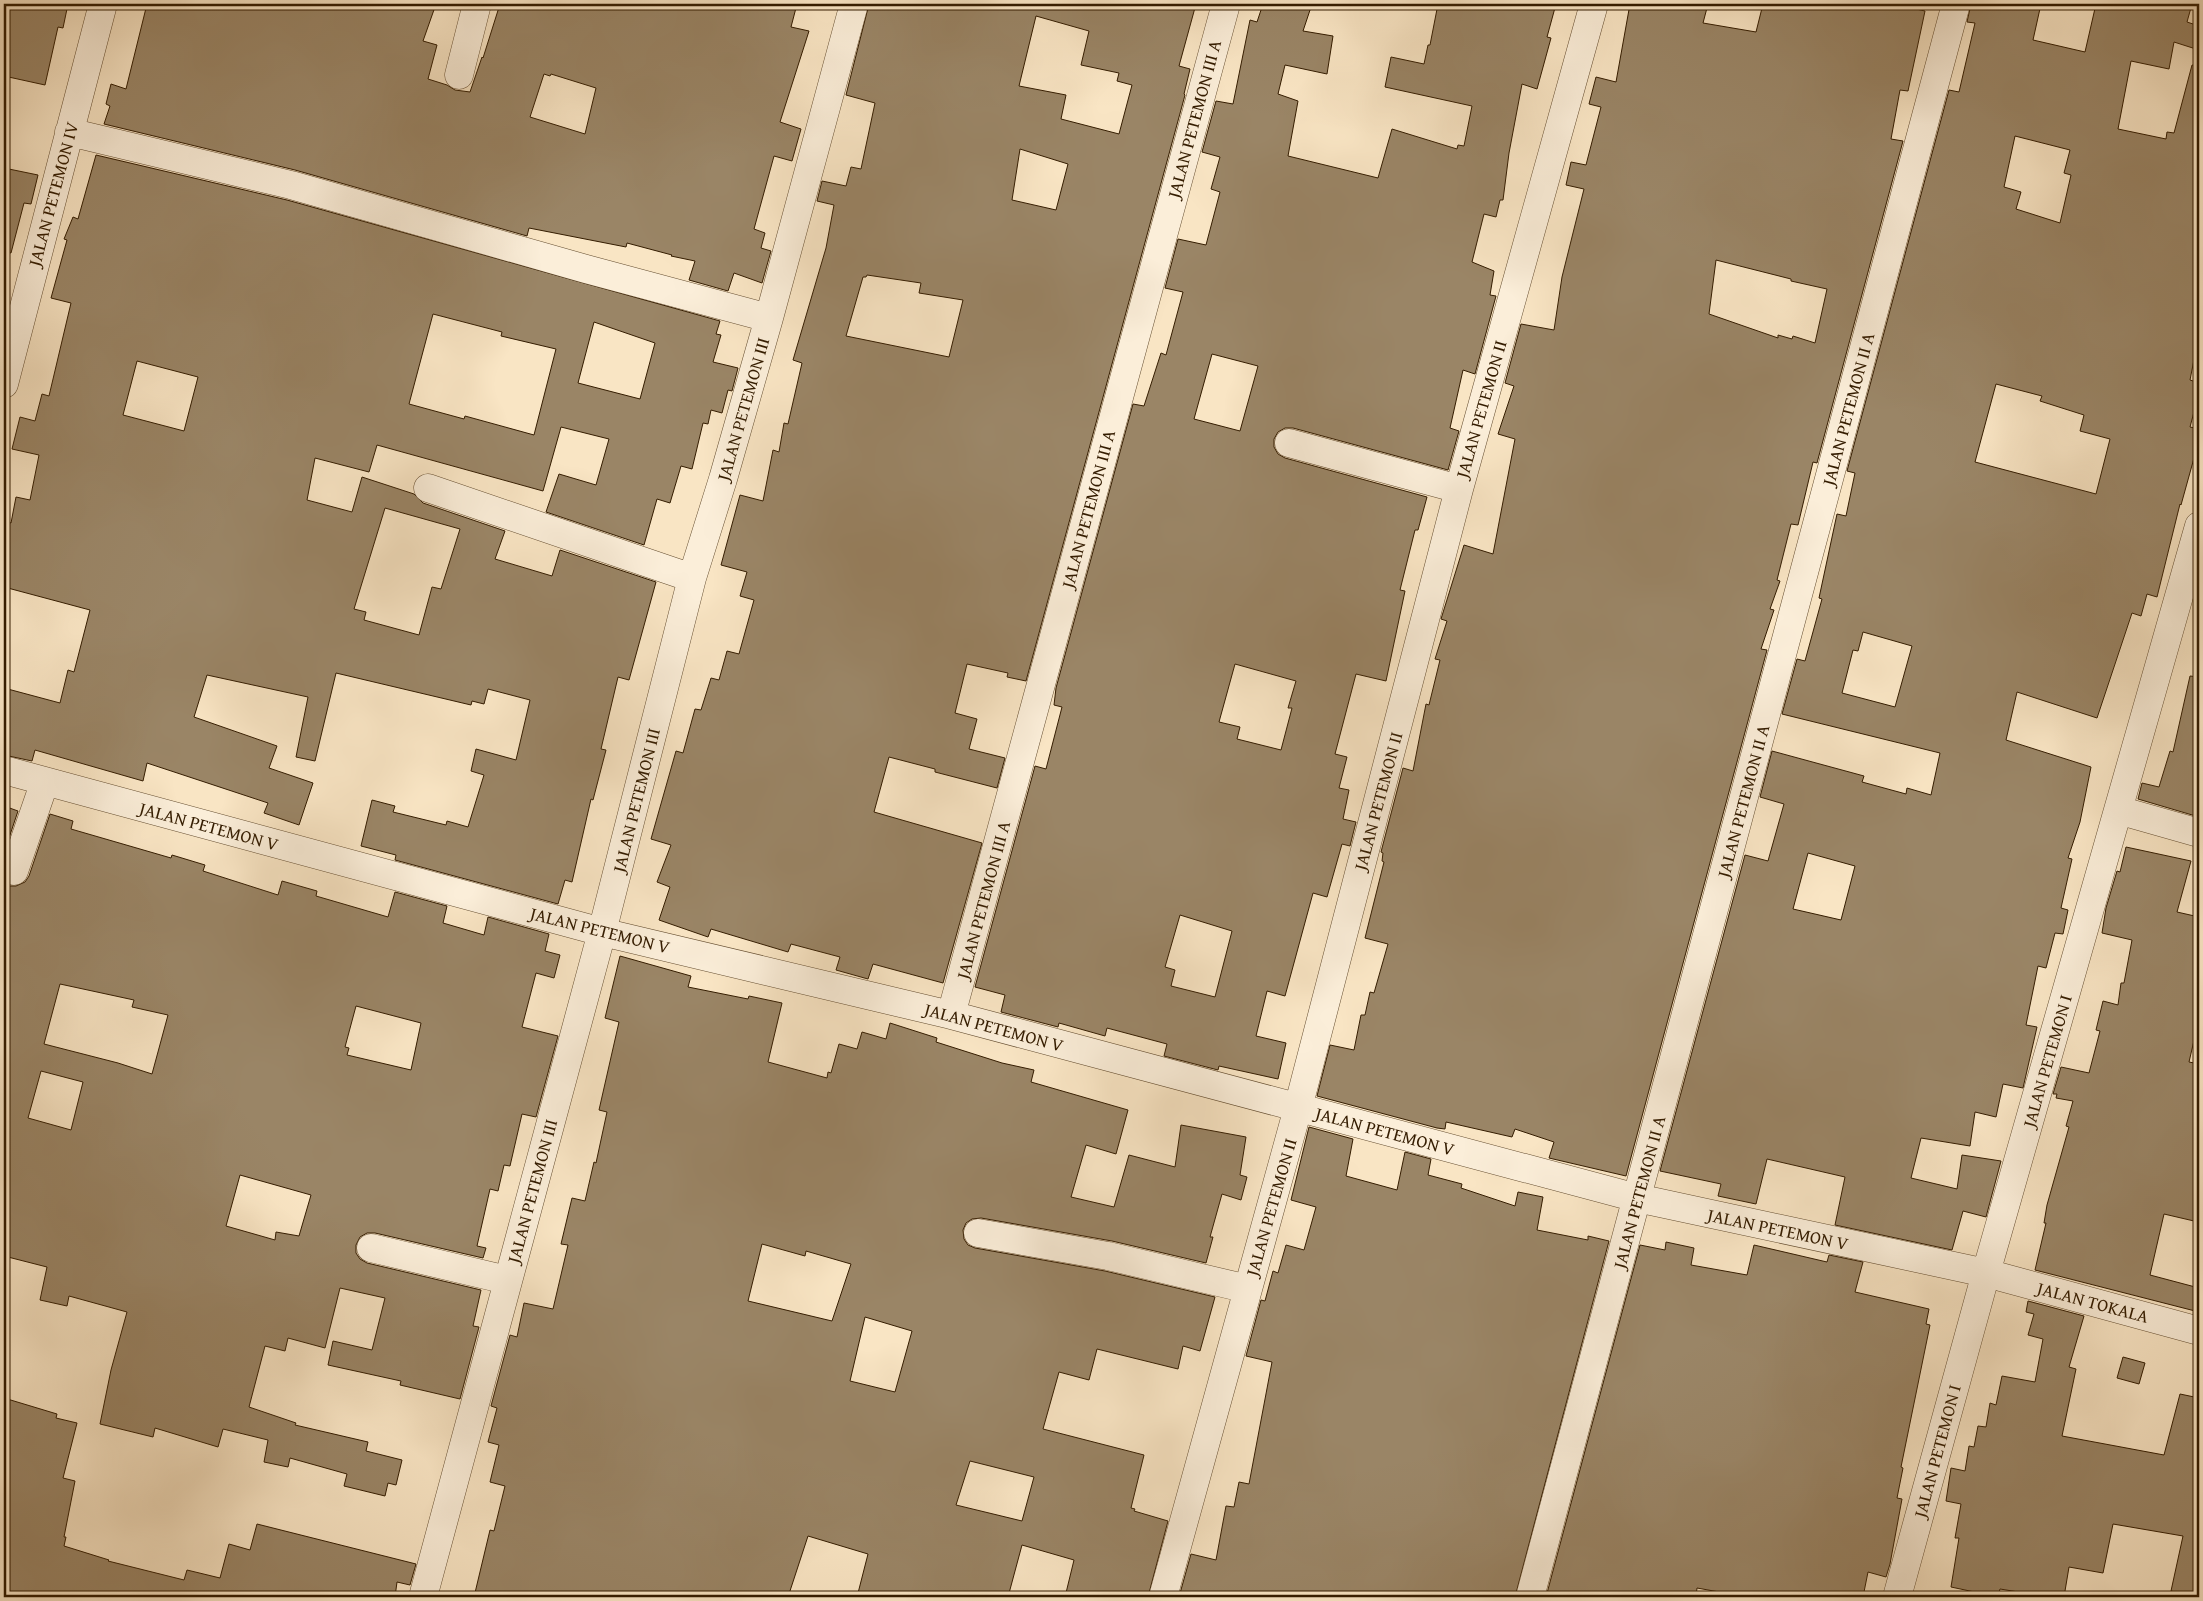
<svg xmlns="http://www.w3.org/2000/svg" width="2203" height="1601" viewBox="0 0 2203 1601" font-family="'Gentium Book Plus',serif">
<rect width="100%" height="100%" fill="#f9e5c4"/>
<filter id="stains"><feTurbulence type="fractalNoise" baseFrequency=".004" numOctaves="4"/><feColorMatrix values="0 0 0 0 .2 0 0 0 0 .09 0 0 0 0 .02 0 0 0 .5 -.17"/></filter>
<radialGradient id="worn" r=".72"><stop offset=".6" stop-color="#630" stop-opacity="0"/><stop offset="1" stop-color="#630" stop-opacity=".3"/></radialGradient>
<!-- building -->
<path fill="#9a8566" stroke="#341c00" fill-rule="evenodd" d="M 4,4 L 68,4 L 63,28 L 58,27 L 45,85 L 4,76 Z
M 147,4 L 436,4 L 423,41 L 437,45 L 428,79 L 447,85 L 455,90 L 470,92 L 482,57 L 483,58 L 500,4 L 797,4 L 791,27 L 809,31 L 780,122 L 801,129 L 792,161 L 774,156 L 754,229 L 765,233 L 761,248 L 771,251 L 762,283 L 734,273 L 728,291 L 689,280 L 695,261 L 671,256 L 672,255 L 627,243 L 626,247 L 529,228 L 527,236 L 295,170 L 104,124 L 110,106 L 106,104 L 111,84 L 126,89 ZM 544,74 L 550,76 L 551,74 L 596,88 L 585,134 L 530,117 Z
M 869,4 L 1196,4 L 1179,66 L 1190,69 L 1184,94 L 1185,95 L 1026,681 L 1007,677 L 1008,673 L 967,664 L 955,713 L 977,719 L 969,749 L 1005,758 L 997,788 L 935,772 L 935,769 L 889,757 L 874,812 L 982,843 L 943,983 L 873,964 L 868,979 L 836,970 L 840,957 L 791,944 L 788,952 L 711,929 L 708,937 L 659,920 L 670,887 L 657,882 L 671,845 L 651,839 L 676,751 L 683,753 L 695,709 L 701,710 L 711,678 L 719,680 L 727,651 L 739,654 L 754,600 L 740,596 L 747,572 L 721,565 L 740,495 L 763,501 L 773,450 L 779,452 L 784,423 L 788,424 L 802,363 L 793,360 L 826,248 L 834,205 L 817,201 L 822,181 L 846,186 L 851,167 L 861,169 L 875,103 L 846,95 ZM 1036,16 L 1089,31 L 1081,65 L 1119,73 L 1117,81 L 1132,85 L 1119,134 L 1061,119 L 1066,95 L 1019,86 ZM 1020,149 L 1068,164 L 1056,210 L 1012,200 ZM 867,275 L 921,283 L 919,293 L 963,300 L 949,357 L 846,336 L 863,277 L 866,277 Z
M 1263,4 L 1312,4 L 1303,31 L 1333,36 L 1327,74 L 1285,65 L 1278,94 L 1298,101 L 1288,156 L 1378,178 L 1392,129 L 1457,149 L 1458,145 L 1464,146 L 1472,106 L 1385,87 L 1391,57 L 1424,64 L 1428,45 L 1430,45 L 1438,4 L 1556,4 L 1547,37 L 1551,38 L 1537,89 L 1522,84 L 1509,153 L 1503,200 L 1500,200 L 1496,217 L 1484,214 L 1472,262 L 1494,271 L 1490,295 L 1496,296 L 1475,374 L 1463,370 L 1450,428 L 1459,431 L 1448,470 L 1293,428 L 1285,428 L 1278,432 L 1274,439 L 1274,447 L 1278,454 L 1285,458 L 1427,497 L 1418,530 L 1415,530 L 1400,590 L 1405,591 L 1386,681 L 1356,674 L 1335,754 L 1347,757 L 1339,788 L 1349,790 L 1343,819 L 1356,822 L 1350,846 L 1342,844 L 1327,897 L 1313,893 L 1285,996 L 1267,991 L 1256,1036 L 1286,1043 L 1278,1079 L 1219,1066 L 1218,1070 L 1164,1056 L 1167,1044 L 1107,1028 L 1105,1036 L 1059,1023 L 1058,1027 L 1001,1012 L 1005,995 L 975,987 L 1035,766 L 1046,769 L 1062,707 L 1054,705 L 1056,688 L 1133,404 L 1144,406 L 1161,353 L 1166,355 L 1183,292 L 1165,288 L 1178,239 L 1206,245 L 1220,192 L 1211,189 L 1220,157 L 1202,152 L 1216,101 L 1233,104 L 1250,20 L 1257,22 ZM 1212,354 L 1258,366 L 1240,431 L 1194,419 ZM 1235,664 L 1296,681 L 1288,708 L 1292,708 L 1281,750 L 1237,739 L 1240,727 L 1219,722 ZM 1180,915 L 1232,931 L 1215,997 L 1171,986 L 1175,970 L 1165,967 Z
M 1630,4 L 1708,4 L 1703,23 L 1756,32 L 1763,4 L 1894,4 L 1925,11 L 1908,91 L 1900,90 L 1891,139 L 1903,141 L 1817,463 L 1813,462 L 1798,525 L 1791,524 L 1777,580 L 1780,581 L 1770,609 L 1774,610 L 1761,649 L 1767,650 L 1626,1176 L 1549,1158 L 1554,1142 L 1515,1129 L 1512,1137 L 1446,1122 L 1445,1129 L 1437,1128 L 1317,1096 L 1330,1045 L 1354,1050 L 1361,1015 L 1365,1015 L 1370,992 L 1374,993 L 1388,944 L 1365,938 L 1384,862 L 1382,861 L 1383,853 L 1381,852 L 1403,768 L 1413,771 L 1426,704 L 1429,705 L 1440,660 L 1435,659 L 1447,621 L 1441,619 L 1464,545 L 1493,554 L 1515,439 L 1498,434 L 1514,386 L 1505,383 L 1521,324 L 1554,330 L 1562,277 L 1584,189 L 1566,185 L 1571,162 L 1586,165 L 1601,107 L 1589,104 L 1596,77 L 1616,82 ZM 1716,260 L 1791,279 L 1791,281 L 1827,289 L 1815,343 L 1793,336 L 1792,339 L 1778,335 L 1778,338 L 1709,314 Z
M 1971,4 L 2041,4 L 2033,40 L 2085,52 L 2096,4 L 2192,4 L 2187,22 L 2199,26 L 2199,50 L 2174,42 L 2169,69 L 2131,61 L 2118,129 L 2166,139 L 2167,132 L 2174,133 L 2192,65 L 2199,66 L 2199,334 L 2190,380 L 2199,383 L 2199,393 L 2190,427 L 2199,429 L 2199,440 L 2181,505 L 2180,504 L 2157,597 L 2147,594 L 2141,616 L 2132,613 L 2097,718 L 2017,692 L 2006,740 L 2091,767 L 2080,822 L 2068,858 L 2072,859 L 2061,908 L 2068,910 L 2063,934 L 2055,933 L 2046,968 L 2038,966 L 2026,1025 L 2037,1027 L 2023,1088 L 2003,1084 L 1996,1117 L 1975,1112 L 1970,1146 L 1921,1138 L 1911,1178 L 1957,1189 L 1962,1155 L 2001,1161 L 1986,1217 L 1963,1211 L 1952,1250 L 1835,1225 L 1845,1177 L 1767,1159 L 1756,1204 L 1718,1196 L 1721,1184 L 1660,1171 L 1745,855 L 1768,861 L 1784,804 L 1760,797 L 1772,751 L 1864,776 L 1862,782 L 1906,794 L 1907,788 L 1931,795 L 1940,753 L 1782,714 L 1797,659 L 1805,661 L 1822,599 L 1819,598 L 1837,514 L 1846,516 L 1855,473 L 1847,471 L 1949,90 L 1959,92 L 1975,23 L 1967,22 ZM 2015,136 L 2070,150 L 2064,173 L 2071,175 L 2060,223 L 2016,209 L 2021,192 L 2004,187 ZM 1996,384 L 2042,396 L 2040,401 L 2084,415 L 2080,431 L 2110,439 L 2096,494 L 1975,462 ZM 1863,632 L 1912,646 L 1895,707 L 1842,693 L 1853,650 L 1858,651 ZM 1808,853 L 1855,866 L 1841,920 L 1793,909 Z
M 96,155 L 287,200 L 720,321 L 716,334 L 721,335 L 713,362 L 738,368 L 732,391 L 728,390 L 722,413 L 711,410 L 708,424 L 703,423 L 692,469 L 681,466 L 670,503 L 657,499 L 644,545 L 546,512 L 559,474 L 596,485 L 609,439 L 561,427 L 543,491 L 377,445 L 369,472 L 315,458 L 307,500 L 352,512 L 362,477 L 414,494 L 423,503 L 505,531 L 495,559 L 552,576 L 560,550 L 656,582 L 629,680 L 618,677 L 601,749 L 606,750 L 593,800 L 591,799 L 572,882 L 565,880 L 558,904 L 395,860 L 396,855 L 361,846 L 372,800 L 395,806 L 393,812 L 446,825 L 447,821 L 468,827 L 484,775 L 471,771 L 476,749 L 516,760 L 530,700 L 488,689 L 484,704 L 472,701 L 471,705 L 336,673 L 315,761 L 296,757 L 308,697 L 207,675 L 194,717 L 277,746 L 269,768 L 313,783 L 299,825 L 264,813 L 268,803 L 147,763 L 143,781 L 35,750 L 32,761 L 4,755 L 4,688 L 60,703 L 68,670 L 74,672 L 90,610 L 4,587 L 4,521 L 11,523 L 16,497 L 30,500 L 39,455 L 12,449 L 20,417 L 35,421 L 42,394 L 49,396 L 71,303 L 51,298 L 67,240 L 64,239 L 73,217 L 78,219 ZM 433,314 L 502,332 L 501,336 L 556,349 L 534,435 L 465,416 L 464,419 L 409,404 ZM 594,322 L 655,343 L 640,399 L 578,383 ZM 137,361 L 198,377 L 184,431 L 123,415 ZM 385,508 L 460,529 L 441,589 L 432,587 L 419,635 L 364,620 L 366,612 L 354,609 Z
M 4,168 L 38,175 L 31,204 L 24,203 L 11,253 L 4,252 Z
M 2190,676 L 2199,677 L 2199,817 L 2138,799 L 2142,783 L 2159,787 L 2170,751 L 2173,752 Z
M 4,806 L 18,811 L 4,853 Z
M 50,814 L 73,821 L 71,829 L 171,858 L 172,855 L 205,865 L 203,871 L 278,895 L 282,881 L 317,891 L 316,896 L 388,917 L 395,892 L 447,906 L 443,923 L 484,935 L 488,917 L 549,934 L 545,951 L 560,955 L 554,978 L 536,973 L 522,1027 L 558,1036 L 536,1117 L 522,1114 L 510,1166 L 504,1165 L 498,1191 L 490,1189 L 477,1246 L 486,1248 L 483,1258 L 375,1233 L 367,1233 L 360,1237 L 356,1245 L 356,1253 L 360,1259 L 367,1263 L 481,1290 L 473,1326 L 479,1327 L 460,1399 L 400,1385 L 401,1381 L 328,1365 L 333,1341 L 372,1350 L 385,1298 L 340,1288 L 325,1348 L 288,1338 L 285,1351 L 265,1346 L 249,1407 L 296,1423 L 295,1425 L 368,1442 L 366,1451 L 402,1460 L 396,1485 L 388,1483 L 385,1496 L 344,1486 L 347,1474 L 290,1458 L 288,1467 L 264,1462 L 268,1440 L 223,1429 L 218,1447 L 155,1428 L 153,1437 L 100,1424 L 111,1370 L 127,1312 L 69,1296 L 67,1306 L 40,1300 L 47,1267 L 4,1256 L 4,882 L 9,886 L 16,886 L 25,882 L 29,876 ZM 60,984 L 134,1000 L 132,1007 L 168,1015 L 152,1074 L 118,1063 L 44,1044 ZM 356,1006 L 421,1023 L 411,1070 L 347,1055 L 349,1048 L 345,1047 ZM 41,1071 L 83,1082 L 71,1130 L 28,1118 ZM 240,1175 L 311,1195 L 299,1236 L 276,1232 L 275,1240 L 226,1226 Z
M 2126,847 L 2191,861 L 2177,912 L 2199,917 L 2199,1019 L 2189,1062 L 2199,1064 L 2199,1200 L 2194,1221 L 2164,1214 L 2150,1275 L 2199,1288 L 2199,1312 L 2035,1270 L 2046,1223 L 2044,1223 L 2047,1205 L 2069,1127 L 2066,1126 L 2073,1101 L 2056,1098 L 2057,1094 L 2053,1094 L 2061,1067 L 2089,1073 L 2100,1031 L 2096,1030 L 2103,1001 L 2118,1005 L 2121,983 L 2124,983 L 2132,940 L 2102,933 L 2106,908 L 2117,871 L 2120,872 Z
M 620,956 L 691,976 L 688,987 L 748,999 L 749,996 L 782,1003 L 768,1062 L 827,1078 L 828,1072 L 831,1073 L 839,1044 L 857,1049 L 862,1032 L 886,1039 L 890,1023 L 937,1038 L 936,1042 L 1002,1063 L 1034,1070 L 1031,1082 L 1128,1110 L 1116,1154 L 1086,1145 L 1071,1197 L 1114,1207 L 1129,1155 L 1175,1167 L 1181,1125 L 1246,1137 L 1240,1175 L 1247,1177 L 1241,1200 L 1222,1194 L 1210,1237 L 1213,1237 L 1206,1263 L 1112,1241 L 981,1218 L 972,1219 L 966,1223 L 963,1230 L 964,1239 L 968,1245 L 975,1248 L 1105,1271 L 1215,1297 L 1200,1351 L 1183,1346 L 1178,1369 L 1097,1349 L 1089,1380 L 1059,1372 L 1043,1429 L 1144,1455 L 1131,1508 L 1135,1509 L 1134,1511 L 1168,1521 L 1148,1597 L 1065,1597 L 1074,1560 L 1022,1545 L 1008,1597 L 857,1597 L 868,1554 L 808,1536 L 788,1597 L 474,1597 L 490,1530 L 494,1531 L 505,1486 L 490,1482 L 499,1445 L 488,1442 L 497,1408 L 491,1406 L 510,1335 L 517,1337 L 524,1303 L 553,1309 L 568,1245 L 561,1244 L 572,1198 L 585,1201 L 594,1162 L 596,1163 L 607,1112 L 599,1110 L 619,1022 L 605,1018 ZM 762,1244 L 805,1256 L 806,1251 L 851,1264 L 832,1321 L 748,1301 ZM 865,1317 L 912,1331 L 895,1392 L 850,1381 ZM 970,1461 L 1034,1477 L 1022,1521 L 956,1505 Z
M 1309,1127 L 1353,1139 L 1346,1176 L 1397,1190 L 1405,1152 L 1431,1159 L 1428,1175 L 1462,1184 L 1461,1188 L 1515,1206 L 1518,1192 L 1543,1197 L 1537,1230 L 1588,1240 L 1588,1236 L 1609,1241 L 1515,1597 L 1179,1597 L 1191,1554 L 1216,1560 L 1226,1506 L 1234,1507 L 1239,1482 L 1249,1484 L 1272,1362 L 1246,1356 L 1261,1300 L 1265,1301 L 1273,1271 L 1278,1273 L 1286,1245 L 1304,1250 L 1316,1207 L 1291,1200 Z
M 1666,1242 L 1694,1248 L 1691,1265 L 1747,1275 L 1754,1245 L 1827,1262 L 1829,1255 L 1863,1262 L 1855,1292 L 1929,1309 L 1926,1324 L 1930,1325 L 1901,1467 L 1903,1468 L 1897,1498 L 1902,1499 L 1890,1564 L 1886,1577 L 1868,1572 L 1863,1597 L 1747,1597 L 1697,1588 L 1696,1597 L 1546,1597 L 1640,1245 L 1665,1250 Z
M 2028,1301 L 2084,1316 L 2069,1367 L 2076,1369 L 2062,1436 L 2164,1455 L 2180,1394 L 2199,1398 L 2199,1597 L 2171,1591 L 2183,1536 L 2113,1524 L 2103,1573 L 2069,1567 L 2064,1597 L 2049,1597 L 2000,1589 L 1998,1597 L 1951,1587 L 1959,1538 L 1955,1538 L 1961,1504 L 1946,1501 L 1951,1468 L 1965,1471 L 1969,1446 L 1974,1447 L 1978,1426 L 1986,1427 L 1990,1403 L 1996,1405 L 2002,1376 L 2035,1382 L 2043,1339 L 2028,1335 L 2034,1314 L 2026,1312 Z
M 2123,1357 L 2145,1363 L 2139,1384 L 2117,1378 Z
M 4,1398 L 57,1414 L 56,1418 L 77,1423 L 63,1478 L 75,1481 L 64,1537 L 66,1537 L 64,1546 L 109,1560 L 108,1561 L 184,1580 L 187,1570 L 220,1578 L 229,1544 L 250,1550 L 257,1524 L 416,1564 L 410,1585 L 397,1582 L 395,1597 L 4,1597 Z"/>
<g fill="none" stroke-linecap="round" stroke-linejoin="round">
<defs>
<path id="minor" d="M 459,75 L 477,4
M 69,132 L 291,185 L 586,269 L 769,318
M 4,384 L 103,4
M 1289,443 L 1459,489
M 428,488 L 692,578
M 4,770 L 602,932 L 951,1015 L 1637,1198 L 1986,1273 L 2199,1331
M 2118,810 L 2199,833
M 14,871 L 45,781
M 951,1015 L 1226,4
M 978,1233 L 1108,1256 L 1248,1289
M 371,1248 L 507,1280
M 423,1597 L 602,932 L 692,578 L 723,479 L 769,318 L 854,4
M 1163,1597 L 1298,1108 L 1459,489 L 1594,4
M 1530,1597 L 1956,4
M 1897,1597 L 1986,1273 L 2199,526"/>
</defs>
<!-- minor casing -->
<use href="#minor" stroke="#654e31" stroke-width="29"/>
<!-- minor -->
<use href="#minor" stroke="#fbeed9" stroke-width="28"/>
</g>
<g text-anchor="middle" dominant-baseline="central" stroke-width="4" stroke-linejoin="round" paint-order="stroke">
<!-- street labels -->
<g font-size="18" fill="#341c00" stroke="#fbeed9">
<text transform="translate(1194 119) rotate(-75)">JALAN PETEMON III A</text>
<text transform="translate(53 194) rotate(-75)">JALAN PETEMON IV</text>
<text transform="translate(743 409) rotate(-74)">JALAN PETEMON III</text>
<text transform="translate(1481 409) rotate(-74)">JALAN PETEMON II</text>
<text transform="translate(1848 409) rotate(-75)">JALAN PETEMON II A</text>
<text transform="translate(1088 509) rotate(-75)">JALAN PETEMON III A</text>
<text transform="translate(636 800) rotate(-76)">JALAN PETEMON III</text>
<text transform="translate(1378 801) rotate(-75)">JALAN PETEMON II</text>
<text transform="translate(1743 801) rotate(-75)">JALAN PETEMON II A</text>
<text transform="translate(209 826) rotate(15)">JALAN PETEMON V</text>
<text transform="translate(983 900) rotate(-75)">JALAN PETEMON III A</text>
<text transform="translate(600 930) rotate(14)">JALAN PETEMON V</text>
<text transform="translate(994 1027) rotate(15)">JALAN PETEMON V</text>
<text transform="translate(2047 1061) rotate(-74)">JALAN PETEMON I</text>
<text transform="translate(1385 1131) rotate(15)">JALAN PETEMON V</text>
<text transform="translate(532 1191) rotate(-75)">JALAN PETEMON III</text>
<text transform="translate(1639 1192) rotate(-75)">JALAN PETEMON II A</text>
<text transform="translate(1271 1207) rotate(-74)">JALAN PETEMON II</text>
<text transform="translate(1778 1229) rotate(12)">JALAN PETEMON V</text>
<text transform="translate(2093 1302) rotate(15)">JALAN TOKALA</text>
<text transform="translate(1937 1451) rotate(-75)">JALAN PETEMON I</text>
</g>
</g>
<!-- margin -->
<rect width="2203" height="1601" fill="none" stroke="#f9e5c4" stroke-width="20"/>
<rect x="5" y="5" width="2193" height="1591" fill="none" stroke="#341c00" stroke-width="2.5"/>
<rect x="10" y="10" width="2183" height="1581" fill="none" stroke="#341c00"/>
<rect width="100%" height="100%" filter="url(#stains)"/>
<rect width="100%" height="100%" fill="url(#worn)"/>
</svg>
